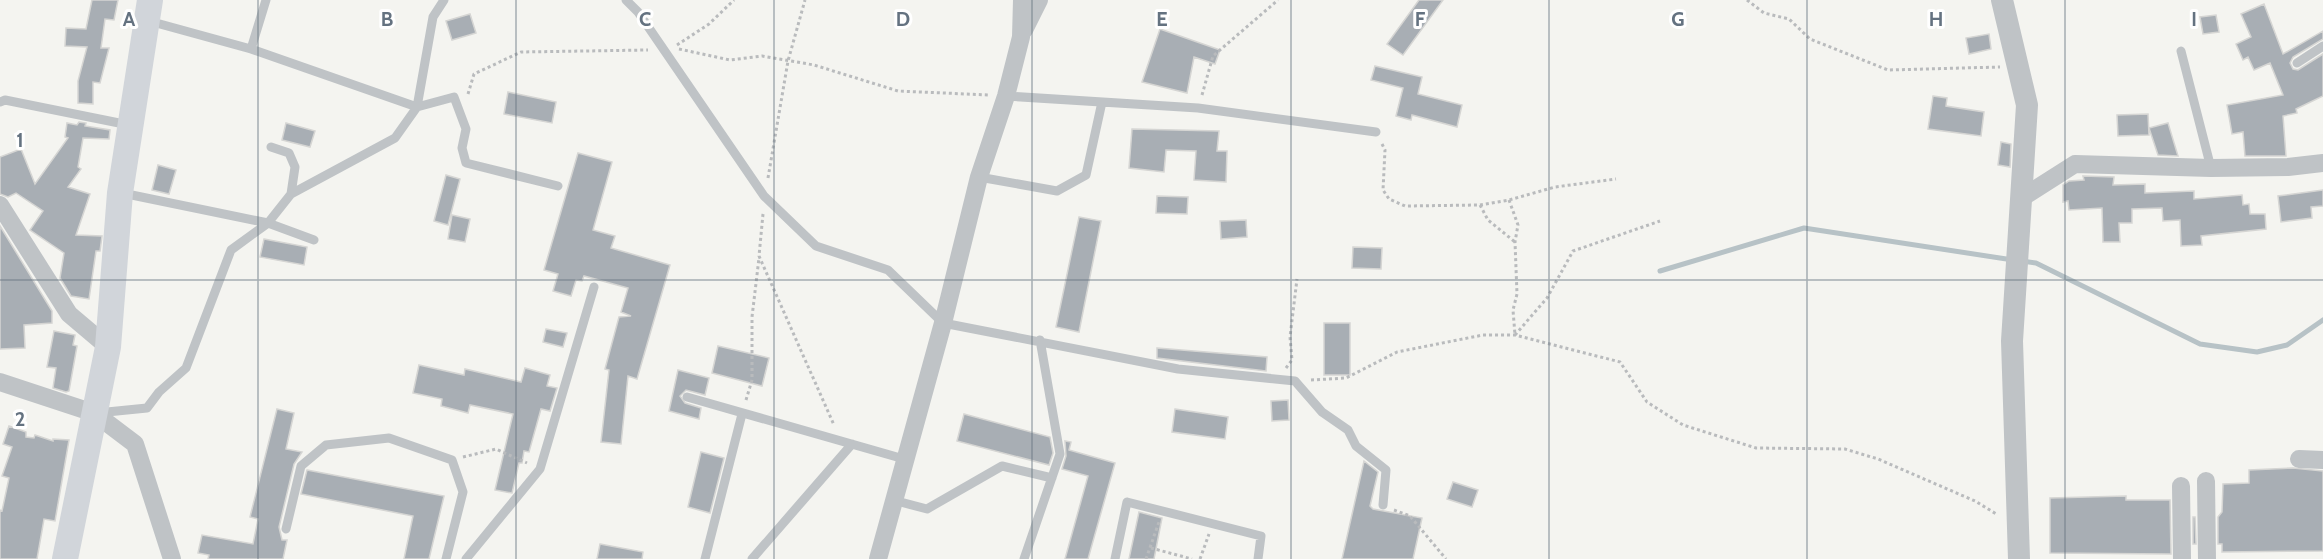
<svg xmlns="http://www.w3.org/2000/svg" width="2323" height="559" viewBox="0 0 2323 559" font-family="Cabin,sans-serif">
<rect width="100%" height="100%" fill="#f4f4f0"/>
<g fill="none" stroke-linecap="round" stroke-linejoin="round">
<!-- stream -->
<path stroke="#b7c2c6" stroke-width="5" d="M 2022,261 L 2036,263 L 2200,344 L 2257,352 L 2287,345 L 2323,320
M 1660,271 L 1804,228 L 2013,260"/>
</g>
<!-- building -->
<path fill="#a8aeb4" stroke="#d5d5d3" stroke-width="1.5" d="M 92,0 L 118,0 L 114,20 L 105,19 L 101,48 L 109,48 L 100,83 L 93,82 L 93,104 L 78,103 L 78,81 L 87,47 L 65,46 L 66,28 L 86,29 Z
M 1419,0 L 1443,0 L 1403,55 L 1387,44 Z
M 2264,4 L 2283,54 L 2323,31 L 2323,39 L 2293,57 L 2290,63 L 2293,69 L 2298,70 L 2323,54 L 2323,96 L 2296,109 L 2297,113 L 2283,116 L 2286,156 L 2245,156 L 2243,132 L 2232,134 L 2227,105 L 2283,95 L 2270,63 L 2254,70 L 2248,57 L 2243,60 L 2236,44 L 2251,37 L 2241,14 Z
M 470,14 L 476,33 L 452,40 L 446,21 Z
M 2216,15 L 2219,32 L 2203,34 L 2200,17 Z
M 1160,29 L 1220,50 L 1215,64 L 1194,57 L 1187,93 L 1142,82 Z
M 1989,34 L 1991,49 L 1969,54 L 1966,38 Z
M 1375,66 L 1422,77 L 1418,94 L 1462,105 L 1457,127 L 1412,115 L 1411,120 L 1396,116 L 1403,88 L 1371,80 Z
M 508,92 L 556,102 L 552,123 L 504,114 Z
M 1933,96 L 1947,98 L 1946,106 L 1984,112 L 1981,136 L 1928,129 Z
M 2148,114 L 2149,135 L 2118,136 L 2117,115 Z
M 79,122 L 86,123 L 85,126 L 110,130 L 109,139 L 83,138 L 78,167 L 81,169 L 68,187 L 90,194 L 76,235 L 102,236 L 100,251 L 96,251 L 89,299 L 71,296 L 60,278 L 64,253 L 30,230 L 43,211 L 16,193 L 8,197 L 0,194 L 0,157 L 21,149 L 35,184 L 68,138 L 65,137 L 67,123 L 77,125 Z
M 286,123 L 315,131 L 310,147 L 282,140 Z
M 2168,123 L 2178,156 L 2158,155 L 2149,128 Z
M 1132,129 L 1219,131 L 1217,151 L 1227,151 L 1226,182 L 1194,180 L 1196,151 L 1166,150 L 1164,172 L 1129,168 Z
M 2001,142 L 2011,144 L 2010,167 L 1998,165 Z
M 578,153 L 612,162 L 593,230 L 615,236 L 611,248 L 670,265 L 637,379 L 628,376 L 621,444 L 601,442 L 609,370 L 605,369 L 619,317 L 631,316 L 621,312 L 628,288 L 584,276 L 582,281 L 576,280 L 571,296 L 553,291 L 558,274 L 544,270 Z
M 158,165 L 176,170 L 169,194 L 152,190 Z
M 446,175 L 460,179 L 448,225 L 434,221 Z
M 2083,176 L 2114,177 L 2113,185 L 2145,184 L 2145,193 L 2194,191 L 2194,199 L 2242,195 L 2243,205 L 2249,204 L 2250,214 L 2265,214 L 2266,229 L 2201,236 L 2202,245 L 2181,246 L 2180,220 L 2163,221 L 2162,208 L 2132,209 L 2132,223 L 2119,223 L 2120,242 L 2103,242 L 2102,208 L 2069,210 L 2068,201 L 2063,202 L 2063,185 L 2069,181 L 2084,180 Z
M 2323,190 L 2323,206 L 2311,207 L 2312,218 L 2281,222 L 2278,196 Z
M 1157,196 L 1188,197 L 1187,214 L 1156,213 Z
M 452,215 L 470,219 L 465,242 L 448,239 Z
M 1079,217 L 1101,221 L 1079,332 L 1056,327 Z
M 1246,220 L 1247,237 L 1221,239 L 1220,221 Z
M 0,226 L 52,311 L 52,323 L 24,325 L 25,348 L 0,349 Z
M 264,239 L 307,247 L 304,265 L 260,257 Z
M 1353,247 L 1382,248 L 1381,269 L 1352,268 Z
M 1324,323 L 1350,323 L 1350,375 L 1324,375 Z
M 546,329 L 567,333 L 563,347 L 543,342 Z
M 54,331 L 75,335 L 73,345 L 77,346 L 69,391 L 66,392 L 53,388 L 56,368 L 47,367 Z
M 718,346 L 769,358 L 762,386 L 712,373 Z
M 1157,348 L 1267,357 L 1266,371 L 1157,358 Z
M 419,365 L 464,375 L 465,369 L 521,382 L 525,368 L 550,375 L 547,386 L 557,388 L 550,411 L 541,409 L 529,452 L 524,451 L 522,463 L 519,463 L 512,493 L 495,490 L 513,414 L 470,405 L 468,413 L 441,406 L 442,399 L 413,393 Z
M 678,370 L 709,378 L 705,395 L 686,390 L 680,396 L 685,403 L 701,408 L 699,419 L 669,411 Z
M 1288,400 L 1289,420 L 1272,421 L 1271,401 Z
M 277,409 L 294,413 L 286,449 L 302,452 L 294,464 L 279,527 L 282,540 L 287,540 L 283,559 L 208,559 L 209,555 L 198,553 L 202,535 L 253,544 L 258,519 L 250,517 Z
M 1175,409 L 1228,417 L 1225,439 L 1172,432 Z
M 964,414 L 1050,437 L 1053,453 L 1049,465 L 957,441 Z
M 9,426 L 26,432 L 26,437 L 34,438 L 35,435 L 53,441 L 53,439 L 69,440 L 55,521 L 44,519 L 37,559 L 0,559 L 0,510 L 2,511 L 9,478 L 2,476 L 12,447 L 3,444 Z
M 1065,441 L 1071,442 L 1069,450 L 1115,463 L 1088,559 L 1065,559 L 1088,476 L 1062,469 L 1066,456 Z
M 701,452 L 724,458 L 710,513 L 688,507 Z
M 1364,461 L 1378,472 L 1370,506 L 1373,509 L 1422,518 L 1413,559 L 1342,559 Z
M 2293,468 L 2323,471 L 2323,551 L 2222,552 L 2222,544 L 2218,544 L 2218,517 L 2222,512 L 2223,484 L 2249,483 L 2249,470 Z
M 307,470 L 444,496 L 429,559 L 404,559 L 413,516 L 301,494 Z
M 1453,482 L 1478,490 L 1472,507 L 1447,499 Z
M 2126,496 L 2126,500 L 2170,500 L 2171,554 L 2050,553 L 2050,498 Z
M 1139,512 L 1162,518 L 1154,559 L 1129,559 Z
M 2193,517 L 2195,517 L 2196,544 L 2193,544 Z
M 600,544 L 643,552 L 642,559 L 597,559 Z"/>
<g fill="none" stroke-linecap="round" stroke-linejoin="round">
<!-- path -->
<path stroke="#b9bbbd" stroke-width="3" stroke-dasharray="3 3" stroke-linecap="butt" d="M 1747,0 L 1764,13 L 1789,19 L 1810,39 L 1888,70 L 2000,67
M 677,45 L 709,24 L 734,0
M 679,49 L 730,60 L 762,56 L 814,65 L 898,91 L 989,95
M 468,94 L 474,74 L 521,52 L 648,50
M 1202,95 L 1213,56 L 1278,0
M 1382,144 L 1385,150 L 1383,190 L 1389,199 L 1405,206 L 1480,205 L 1509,200 L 1555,187 L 1616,179
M 768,178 L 788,61 L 805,0
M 1509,200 L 1518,225 L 1515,242 L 1517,294 L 1513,310 L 1515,335
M 1480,205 L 1488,220 L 1515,242
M 763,214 L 759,256 L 834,425
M 1515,335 L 1547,298 L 1573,251 L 1660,221
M 1286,368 L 1292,360 L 1290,337 L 1297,279
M 1311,380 L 1346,378 L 1397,352 L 1483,335 L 1515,335 L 1620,362 L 1647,402 L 1683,425 L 1756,448 L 1845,449 L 1878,459 L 1975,501 L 1998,515
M 746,400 L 752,380 L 752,317 L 759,258
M 463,457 L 496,449 L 527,463
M 1394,510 L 1410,516 L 1446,559
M 1151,548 L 1192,559
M 1146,559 L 1159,522
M 1200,559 L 1209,534"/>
<!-- service -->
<path stroke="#bfc3c6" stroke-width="9" d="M 626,0 L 638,12 L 764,196 L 816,246 L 888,270 L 943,323 L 1178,369 L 1295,381 L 1322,412 L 1348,430 L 1356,446 L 1386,470 L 1383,505
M 149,21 L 251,49 L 417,107 L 454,97 L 466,129 L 462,148 L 466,163 L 558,186
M 251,49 L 266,0
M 2181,51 L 2211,168
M 2297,63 L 2323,46
M 1006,96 L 1198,108 L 1376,132
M 0,102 L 5,100 L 129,125
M 271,147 L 289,153 L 295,167 L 291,194
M 979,177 L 1057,191 L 1086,175 L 1102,102
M 122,193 L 268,223 L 314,240
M 687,397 L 904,459
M 97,413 L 147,408 L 159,392 L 186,368 L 231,250 L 268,223 L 291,194 L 395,138 L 417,107 L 433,17 L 444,0
M 893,500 L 927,509 L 1002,466 L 1052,478
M 286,529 L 301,466 L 326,445 L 389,438 L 452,460 L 463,492 L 446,559
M 466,559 L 540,469 L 594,287
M 705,559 L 742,414
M 752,559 L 852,444
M 1024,559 L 1060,454 L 1040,340
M 1115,559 L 1127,502 L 1261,536 L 1258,559"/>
<!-- minor -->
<path stroke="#bfc3c6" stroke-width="18" d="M 1024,30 L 1039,0
M 2023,197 L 2075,164 L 2211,168 L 2288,167 L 2323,163
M 0,205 L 69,314 L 108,347
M 0,382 L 94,413 L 135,444 L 172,559
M 2299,459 L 2323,460
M 2206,481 L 2207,559
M 2181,486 L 2182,559
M 878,559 L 943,323 L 979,177 L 1006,96 L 1021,37 L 1022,0"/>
<!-- tertiary -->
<path stroke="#bfc3c6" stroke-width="22" d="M 2002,0 L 2027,105 L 2012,341 L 2019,559"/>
<!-- secondary -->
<path stroke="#d1d5da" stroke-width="26" d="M 65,559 L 108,347 L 120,193 L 150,0"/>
</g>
<!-- grid -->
<path fill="none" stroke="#647280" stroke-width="1.5" stroke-opacity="0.55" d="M 258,0 L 258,559M 516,0 L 516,559M 774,0 L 774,559M 1032,0 L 1032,559M 1291,0 L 1291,559M 1549,0 L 1549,559M 1807,0 L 1807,559M 2065,0 L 2065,559M 0,280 L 2323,280"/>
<g font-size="20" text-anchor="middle" font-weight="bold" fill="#647280" stroke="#fff" stroke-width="6" stroke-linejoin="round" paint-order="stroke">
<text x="129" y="26">A</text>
<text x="387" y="26">B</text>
<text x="645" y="26">C</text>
<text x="903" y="26">D</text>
<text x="1162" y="26">E</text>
<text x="1420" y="26">F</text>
<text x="1678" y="26">G</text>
<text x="1936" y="26">H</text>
<text x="2194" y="26">I</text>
<text x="20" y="147">1</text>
<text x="20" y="426">2</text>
</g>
</svg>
